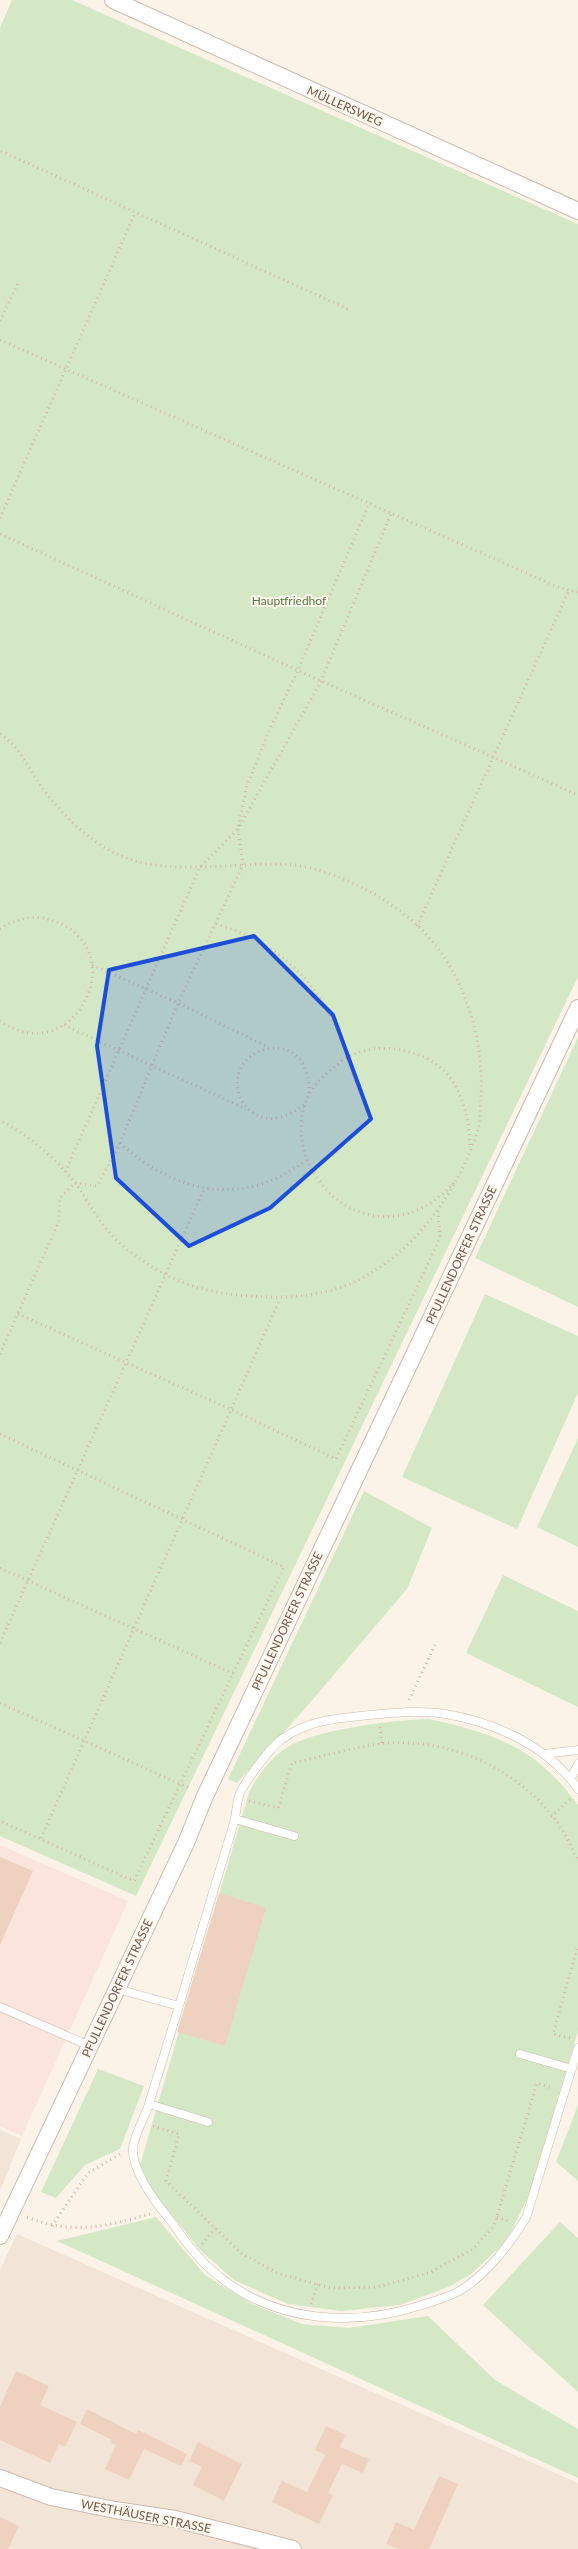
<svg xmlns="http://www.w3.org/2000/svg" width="578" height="2549" viewBox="0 0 578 2549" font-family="Lato,sans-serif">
<rect width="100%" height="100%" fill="#fbf3e7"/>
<!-- residential -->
<path fill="#f2e4d6" d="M 0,2130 L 21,2139 L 0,2191 Z
M 17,2234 L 578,2483 L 578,2549 L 0,2549 L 0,2270 Z"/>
<!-- commercial -->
<path fill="#fae4dc" d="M 0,1845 L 128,1901 L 22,2136 L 0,2126 Z"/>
<!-- green -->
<path fill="#d5e8c6" d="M 12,0 L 72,0 L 578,224 L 578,977 L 136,1896 L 0,1836 L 0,28 Z
M 578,1037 L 578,1307 L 475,1258 Z
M 485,1294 L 578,1336 L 578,1393 L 517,1529 L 402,1477 Z
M 578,1438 L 578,1547 L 537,1527 Z
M 364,1491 L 432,1528 L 407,1589 L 302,1712 L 237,1783 L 228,1779 Z
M 503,1575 L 578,1611 L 578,1707 L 466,1653 Z
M 429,1719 C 497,1734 536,1748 578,1805 L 578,2031 L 529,2195 L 511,2232 L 499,2248 L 472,2273 L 451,2286 L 400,2305 L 341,2311 L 288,2304 L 234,2280 L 199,2249 L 152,2190 L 140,2165 L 249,1792 C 258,1775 270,1759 286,1748 C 315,1729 395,1720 429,1719 Z
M 98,2069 L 144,2086 L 120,2149 L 85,2165 L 56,2198 L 41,2192 Z
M 578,2105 L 578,2181 L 556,2162 Z
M 156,2217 L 205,2275 L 252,2304 L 302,2324 L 349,2328 L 428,2316 L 495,2380 L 578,2429 L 578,2478 L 57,2241 Z
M 560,2222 L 578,2238 L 578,2392 L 483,2305 Z"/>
<!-- building -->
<path fill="#efd1c0" d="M 0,1857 L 33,1871 L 0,1945 Z
M 219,1893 L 266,1908 L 225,2046 L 177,2032 Z
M 16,2371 L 49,2386 L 40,2405 L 77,2422 L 65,2447 L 59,2444 L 50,2463 L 0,2440 L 0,2407 Z
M 87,2409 L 136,2434 L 138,2430 L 187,2454 L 181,2466 L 144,2449 L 129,2480 L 105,2469 L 116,2445 L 111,2443 L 112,2440 L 80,2424 Z
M 326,2426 L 345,2435 L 340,2447 L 369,2459 L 363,2473 L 342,2464 L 328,2493 L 333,2495 L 319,2524 L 272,2502 L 282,2481 L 307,2492 L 325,2455 L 315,2450 Z
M 198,2442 L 242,2464 L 224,2501 L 193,2485 L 202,2467 L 189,2461 Z
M 439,2476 L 458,2484 L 429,2549 L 398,2549 L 386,2544 L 396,2522 L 414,2530 Z
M 0,2517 L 19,2526 L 8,2549 L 0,2549 Z"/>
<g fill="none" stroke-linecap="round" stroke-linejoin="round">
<defs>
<path id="service" d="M 544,1754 L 578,1750
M 571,1778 L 578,1764
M 235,1819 C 236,1811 237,1801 240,1793 C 247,1779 269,1749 282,1739 C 309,1720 338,1718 369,1715 C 394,1713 420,1710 445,1714 C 495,1722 549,1747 578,1789
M 117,1989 L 179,2006 L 149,2104 L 208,2122
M 179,2006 L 235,1819 L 294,1836
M 0,2007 L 90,2046
M 520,2054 L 572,2069
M 149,2104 C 145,2117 135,2133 133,2147 C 131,2170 156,2203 170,2220 C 184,2240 200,2262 220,2277 C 277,2323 354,2327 422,2305 C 434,2301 450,2297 461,2290 C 489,2272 508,2246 526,2218 L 578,2048"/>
<path id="minor" d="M 113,0 L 578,211
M 0,2236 L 186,1843 L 205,1796 L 578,1008
M 0,2478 L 51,2497 L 115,2510 L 175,2519 L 293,2549"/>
</defs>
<!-- service casing -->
<use href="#service" stroke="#ccbaae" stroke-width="9"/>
<!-- minor casing -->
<use href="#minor" stroke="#ccbaae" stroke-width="18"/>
<!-- path -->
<path stroke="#d4b5a3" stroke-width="3" stroke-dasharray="1 4" stroke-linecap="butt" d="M 1,151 L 350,310
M 0,321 L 18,283
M 0,340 L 560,588 L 578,592
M 0,518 L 135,213
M 0,534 L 321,681 L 578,795
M 0,734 C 22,748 27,767 41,786 C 62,815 88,841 121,856 C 154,870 191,867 226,866 C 248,865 272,863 294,865 C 338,871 392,899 423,931 C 465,974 484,1039 481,1097 C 480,1108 481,1120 478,1130 C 457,1193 415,1253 354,1282 C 322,1297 283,1299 249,1296 C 209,1293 174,1284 142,1260 C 130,1252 116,1241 107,1230 C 96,1216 87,1200 77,1185 C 61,1163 25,1131 0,1121
M 216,924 C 285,944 326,990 348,1057
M 417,926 L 569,590
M 0,929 C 16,918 35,914 54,921 C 135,950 74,1072 0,1021
M 92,965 L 178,1003 L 268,1047
M 64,1025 L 246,1109
M 304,1105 C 288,1116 273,1124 255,1114 C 247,1109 242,1103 239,1094 C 226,1051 292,1028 306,1071 C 309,1078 309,1086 309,1094
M 120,1143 C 175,1193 243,1209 306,1160
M 65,1172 L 200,867 L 238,829 L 246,789 L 268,733 L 298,670 L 369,504
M 454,1183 C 439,1199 419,1213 396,1216 C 336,1223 287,1161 305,1104 C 310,1087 324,1075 338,1064 C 361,1044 397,1045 424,1057 C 459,1073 469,1112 470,1146
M 18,1314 L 232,1410 L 336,1459 L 440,1238 L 438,1210
M 0,1354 L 59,1221 L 60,1198 L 75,1183 L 97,1186 L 120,1143 L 178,1003 L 243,865 L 238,829 L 321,681 L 391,514
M 0,1434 L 284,1567 L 134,1881 L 0,1821
M 0,1568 L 234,1674
M 0,1643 L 204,1189
M 409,1700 L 435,1645
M 0,1703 L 191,1789
M 380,1727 L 382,1744
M 249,1801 L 278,1808 L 292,1763 C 321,1757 361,1745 389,1743 C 455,1739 523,1772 560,1826 C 567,1837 572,1849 578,1860
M 551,1817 L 570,1799
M 41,1838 L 280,1299
M 570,2038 L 553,2034 L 578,1945
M 153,2126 L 179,2134 L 166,2181 L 241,2253 L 277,2273 L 330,2288 L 377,2287 L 429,2273 L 473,2249 L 494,2226 L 537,2083 L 552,2088
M 27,2217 C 71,2235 105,2227 150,2214
M 497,2217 L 509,2221
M 52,2226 L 88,2173 L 122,2153
M 202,2244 L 215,2228
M 311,2304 L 318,2284"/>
<!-- service -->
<use href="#service" stroke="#fff" stroke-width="8"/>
<!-- minor -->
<use href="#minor" stroke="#fff" stroke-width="16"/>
</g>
<!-- marked area -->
<path fill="#1d4ed8" fill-opacity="0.2" stroke="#1d4ed8" stroke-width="4" stroke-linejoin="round" d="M 254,936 L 333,1015 L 371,1119 L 270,1208 L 189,1246 L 116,1178 L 97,1046 L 109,970 Z"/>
<g text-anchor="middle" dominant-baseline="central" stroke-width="4" stroke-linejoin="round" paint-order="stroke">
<!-- street labels -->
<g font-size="12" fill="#73594d" stroke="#fef7ed">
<text transform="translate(345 106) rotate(24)">MÜLLERSWEG</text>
<text transform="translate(461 1255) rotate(-65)">PFULLENDORFER STRASSE</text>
<text transform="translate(287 1621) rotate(-65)">PFULLENDORFER STRASSE</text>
<text transform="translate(117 1988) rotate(-65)">PFULLENDORFER STRASSE</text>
<text transform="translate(146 2516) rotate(11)">WESTHÄUSER STRASSE</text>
</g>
<!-- park labels -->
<g font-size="12" fill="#567846" stroke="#fef7ed">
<text x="289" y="600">Hauptfriedhof</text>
</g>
</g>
</svg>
